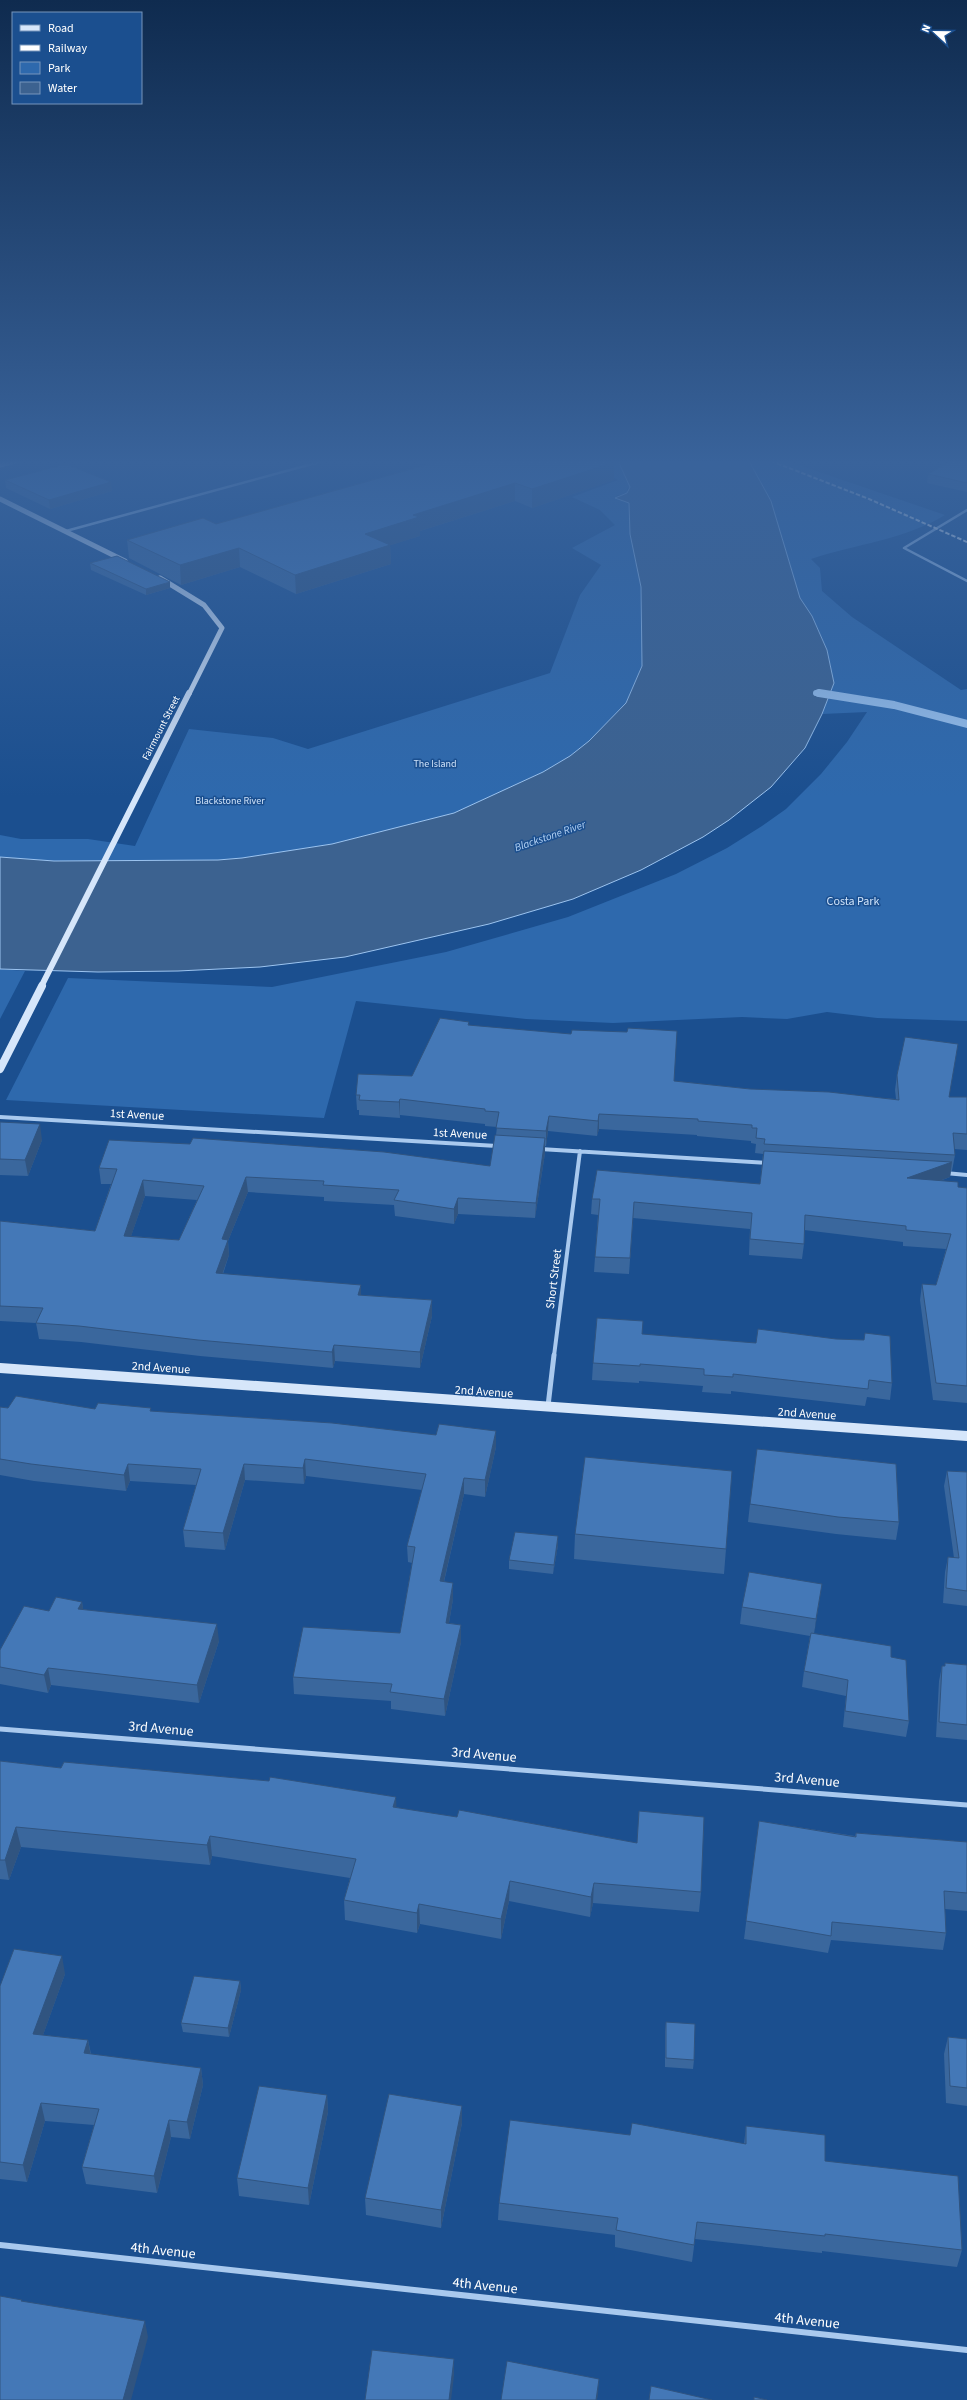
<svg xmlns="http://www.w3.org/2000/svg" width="967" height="2400" viewBox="0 0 967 2400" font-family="'Source Sans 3',sans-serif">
<rect width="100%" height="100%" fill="#1b4f8f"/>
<!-- green -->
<path fill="#2e69ad" d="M 584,461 L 618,461 L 630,487 L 627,489 L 627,493 L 616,496 L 629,503 L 630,534 L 641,587 L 642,666 L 626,703 L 589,741 L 570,756 L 543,772 L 454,813 L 332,844 L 242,858 L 218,860 L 54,861 L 0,857 L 0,835 L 21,839 L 88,839 L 135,846 L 189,729 L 273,738 L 308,749 L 550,673 L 580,595 L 601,565 L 572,548 L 615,525 L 600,510 L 572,497 L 618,480 Z
M 749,461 L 787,461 L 945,515 C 904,540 856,544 811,559 L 820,568 L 822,591 L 852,617 L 961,690 L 967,689 L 967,1021 L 877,1018 L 827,1012 L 787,1019 L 742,1017 L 613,1023 L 526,1019 L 356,1001 L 324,1118 L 6,1100 L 68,978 L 272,987 L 446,952 L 568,917 L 676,874 L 727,848 L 762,826 L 786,809 L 821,774 L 847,742 L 867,712 L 822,714 L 834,683 L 827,650 L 812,616 L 800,598 L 771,501 Z
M 0,969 L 25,971 L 0,1019 Z"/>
<!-- water -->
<path fill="#3c6290" stroke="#9cc4f0" d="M 618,461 L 749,461 L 771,501 L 800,598 L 812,616 L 827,650 L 834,683 L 822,714 L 805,748 L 771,787 L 729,820 L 703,837 L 641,870 L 573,899 L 489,924 L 345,957 L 260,967 L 178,971 L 98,972 L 0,969 L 0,857 L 54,861 L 218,860 L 242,858 L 332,844 L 454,813 L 543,772 L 570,756 L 589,741 L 626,703 L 642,666 L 641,587 L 630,534 L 629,503 L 615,498 L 627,493 L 630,487 Z"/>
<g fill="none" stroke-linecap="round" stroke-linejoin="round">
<!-- stream-far1 -->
<path stroke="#9cc4f0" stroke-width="6" d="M 816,693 L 825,694"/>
<!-- stream -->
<path stroke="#9cc4f0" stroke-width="8" d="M 819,693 L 894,705 L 967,724"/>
<!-- street-far3 -->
<path stroke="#a9c9ee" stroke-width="2.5" d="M 967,510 L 904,548 L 967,581
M 66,531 L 323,461"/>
<!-- street-far2 -->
<path stroke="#a9c9ee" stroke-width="4" d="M 0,1117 L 497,1146
M 540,1149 L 767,1163
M 945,1173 L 967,1175
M 554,1356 L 580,1151"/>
<!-- street-far1 -->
<path stroke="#a9c9ee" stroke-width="5" d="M 548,1406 L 554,1355
M 0,1729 L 967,1805"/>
<!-- street -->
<path stroke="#a9c9ee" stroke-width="6" d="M 0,2245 L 967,2350"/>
<!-- secondary-far3 -->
<path stroke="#d6e6fa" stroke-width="5" d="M 0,465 L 15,461
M 0,499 L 125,561
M 160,578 L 204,605 L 222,628 L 189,694"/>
<!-- secondary-far2 -->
<path stroke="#d6e6fa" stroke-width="6" d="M 41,987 L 189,693"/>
<!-- secondary-far1 -->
<path stroke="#d6e6fa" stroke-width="8" d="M 0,1069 L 42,986"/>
<!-- secondary -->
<path stroke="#d6e6fa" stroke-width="10" d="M 0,1368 L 967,1436"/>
<!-- rail -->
<path stroke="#fff" stroke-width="2" stroke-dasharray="4.5 2" stroke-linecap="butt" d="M 771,461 L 869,499 L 967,542"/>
</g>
<!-- wall -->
<path fill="#3a679d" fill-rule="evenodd" d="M 416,461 L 610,461 L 614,462 L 614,480 L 532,508 L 515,501 L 420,531 L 420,536 L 390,545 L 391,564 L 296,594 L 240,567 L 181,585 L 129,558 L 127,540 L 216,524 L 427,464 Z
M 967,461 L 967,492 L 927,483 L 928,474 Z
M 5,480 L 112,491 L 50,509 L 6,488 Z
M 90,563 L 170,588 L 146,595 L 91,570 Z
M 469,1022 L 469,1025 L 674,1081 L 750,1089 L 896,1099 L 895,1090 L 897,1075 L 949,1097 L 967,1097 L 967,1150 L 954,1149 L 955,1155 L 952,1171 L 951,1171 L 950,1177 L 940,1181 L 958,1187 L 967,1188 L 967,1403 L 933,1400 L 920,1300 L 922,1284 L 936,1285 L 946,1249 L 903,1246 L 903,1242 L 804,1230 L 804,1244 L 802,1259 L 749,1255 L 750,1229 L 633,1218 L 629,1274 L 594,1272 L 595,1257 L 598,1215 L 591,1214 L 592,1199 L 760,1184 L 763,1154 L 755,1153 L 756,1144 L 751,1143 L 751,1141 L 697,1136 L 697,1135 L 599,1129 L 597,1136 L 548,1131 L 546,1146 L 545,1146 L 545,1153 L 535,1218 L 458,1214 L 454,1224 L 395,1216 L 394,1205 L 324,1201 L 324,1197 L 248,1192 L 228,1241 L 229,1255 L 223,1274 L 361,1295 L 432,1300 L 432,1316 L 420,1368 L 335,1361 L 333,1368 L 200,1356 L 81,1342 L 39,1339 L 36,1323 L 0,1321 L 0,1221 L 95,1231 L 111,1184 L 101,1184 L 99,1168 L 490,1166 L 496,1135 L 497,1127 L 485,1126 L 485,1124 L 400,1115 L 400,1118 L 359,1115 L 359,1110 L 357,1110 L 356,1095 L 412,1076 ZM 145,1196 L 197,1200 L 179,1240 L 131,1236 Z
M 0,1122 L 42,1140 L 28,1176 L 0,1175 Z
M 642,1334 L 892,1383 L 890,1400 L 867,1397 L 865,1406 L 731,1391 L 731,1394 L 702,1392 L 703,1386 L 639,1381 L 639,1383 L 592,1380 L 593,1363 Z
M 0,1407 L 8,1408 L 95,1409 L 151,1408 L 151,1412 L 436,1435 L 496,1431 L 496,1447 L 485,1497 L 464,1494 L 444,1582 L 453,1583 L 453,1599 L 449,1623 L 461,1625 L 461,1642 L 445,1716 L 391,1709 L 391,1701 L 294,1694 L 293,1677 L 400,1633 L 412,1563 L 408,1562 L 407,1546 L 422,1490 L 306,1476 L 304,1484 L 245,1480 L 225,1550 L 185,1547 L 183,1530 L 196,1485 L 130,1481 L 126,1491 L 34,1481 L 0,1475 Z
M 947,1471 L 967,1472 L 967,1606 L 943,1603 L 945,1572 L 948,1557 L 954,1558 L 944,1486 Z
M 750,1504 L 899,1522 L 896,1540 L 836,1534 L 748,1522 Z
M 575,1534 L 726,1549 L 724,1574 L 574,1559 Z
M 558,1536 L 558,1545 L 553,1574 L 509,1569 L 509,1560 Z
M 82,1602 L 83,1609 L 219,1641 L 199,1703 L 51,1685 L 48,1693 L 0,1684 L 0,1650 L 49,1611 Z
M 819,1602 L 814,1634 L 891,1657 L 909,1721 L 906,1737 L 843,1727 L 846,1696 L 802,1687 L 804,1671 L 810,1636 L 740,1624 L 742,1607 Z
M 945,1663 L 967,1665 L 967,1740 L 936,1737 L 939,1681 L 942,1666 L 945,1666 Z
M 0,1761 L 61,1768 L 396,1797 L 396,1807 L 701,1892 L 699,1912 L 593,1903 L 590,1917 L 509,1901 L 501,1939 L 420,1924 L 417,1933 L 345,1920 L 344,1900 L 350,1878 L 212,1856 L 210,1865 L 21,1847 L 9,1880 L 0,1879 Z
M 759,1821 L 855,1836 L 856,1833 L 967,1842 L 967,1911 L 945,1909 L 946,1933 L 943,1950 L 831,1940 L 828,1953 L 744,1939 Z
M 65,1974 L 43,2035 L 88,2040 L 91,2054 L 201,2068 L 203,2085 L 190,2139 L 171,2137 L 157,2193 L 86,2184 L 82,2167 L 94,2125 L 45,2121 L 27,2182 L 0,2179 L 0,1986 Z
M 240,1981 L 241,1990 L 229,2037 L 183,2032 L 181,2023 Z
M 666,2022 L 694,2060 L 693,2069 L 665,2067 L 665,2031 Z
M 948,2037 L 967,2039 L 967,2106 L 946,2103 L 944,2054 Z
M 327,2095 L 328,2112 L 309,2205 L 239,2196 L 237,2178 Z
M 462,2106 L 462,2123 L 441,2228 L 366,2215 L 365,2198 Z
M 746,2126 L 825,2161 L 962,2250 L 957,2267 L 822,2251 L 822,2253 L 695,2239 L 692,2262 L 615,2247 L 615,2235 L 498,2220 L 499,2203 L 630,2135 L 744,2144 Z"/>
<!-- shaded-wall -->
<path fill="#305480" d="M 614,462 L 614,480 L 532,508 L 532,489 Z
M 111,482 L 112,491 L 50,509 L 49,500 Z
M 515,483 L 515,501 L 420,531 L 420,536 L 366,553 L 365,534 L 413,515 Z
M 390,545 L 391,564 L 296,594 L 295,575 Z
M 239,548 L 240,567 L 181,585 L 180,565 Z
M 170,582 L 170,588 L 146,595 L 146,589 Z
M 400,1099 L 400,1118 L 399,1102 Z
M 599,1114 L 599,1129 L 597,1136 L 598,1121 Z
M 549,1116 L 548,1131 L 546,1146 L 546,1131 Z
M 40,1124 L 42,1140 L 28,1176 L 25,1160 Z
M 545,1138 L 545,1153 L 535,1218 L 536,1203 Z
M 952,1162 L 950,1177 L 904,1194 L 907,1178 Z
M 246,1177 L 248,1192 L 228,1241 L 229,1255 L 217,1289 L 216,1273 L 222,1239 Z
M 143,1180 L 145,1196 L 126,1251 L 124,1236 Z
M 458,1198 L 458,1214 L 454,1224 L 454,1209 Z
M 361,1285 L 361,1301 L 358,1295 Z
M 432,1300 L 432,1316 L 420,1368 L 420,1352 Z
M 334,1345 L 335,1361 L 333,1368 L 332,1352 Z
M 496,1431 L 496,1447 L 485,1497 L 485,1480 Z
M 305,1459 L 306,1476 L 304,1484 L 303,1468 Z
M 128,1464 L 130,1481 L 126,1491 L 124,1475 Z
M 244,1464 L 245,1480 L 225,1550 L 223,1533 Z
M 464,1478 L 464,1494 L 440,1598 L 440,1581 Z
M 558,1536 L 558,1545 L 553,1574 L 554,1565 Z
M 453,1583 L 453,1599 L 446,1640 L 446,1623 Z
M 822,1584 L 819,1602 L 814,1637 L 816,1619 Z
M 82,1602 L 85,1620 L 78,1609 Z
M 217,1624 L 219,1641 L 199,1703 L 197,1685 Z
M 461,1625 L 461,1642 L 445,1716 L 444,1699 Z
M 48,1668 L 51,1685 L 48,1693 L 44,1675 Z
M 396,1797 L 397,1817 L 393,1807 Z
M 16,1827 L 21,1847 L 9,1880 L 5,1860 Z
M 210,1836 L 212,1856 L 210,1865 L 207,1845 Z
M 510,1881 L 509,1901 L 501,1939 L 501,1919 Z
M 594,1883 L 593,1903 L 590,1917 L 591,1897 Z
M 419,1904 L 420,1924 L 417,1933 L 417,1913 Z
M 62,1956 L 65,1974 L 37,2052 L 33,2034 Z
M 240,1981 L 241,1990 L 229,2037 L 228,2028 Z
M 88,2040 L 91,2057 L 84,2053 Z
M 201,2068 L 203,2085 L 190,2139 L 187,2122 Z
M 327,2095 L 328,2112 L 309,2205 L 308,2188 Z
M 41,2103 L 45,2121 L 27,2182 L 23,2165 Z
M 462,2106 L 462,2123 L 441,2228 L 441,2210 Z
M 169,2120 L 171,2137 L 157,2193 L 154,2176 Z
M 145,2321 L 148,2337 L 131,2400 L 123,2400 Z
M 454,2359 L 454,2376 L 451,2400 L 449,2400 Z
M 599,2379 L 598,2395 L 597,2400 L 596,2400 Z"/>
<!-- building -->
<path fill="#4478b7" stroke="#305480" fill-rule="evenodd" d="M 440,461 L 610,461 L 614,462 L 532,489 L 515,483 L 413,515 L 419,517 L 365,534 L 390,545 L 295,575 L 239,548 L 180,565 L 127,540 L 203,518 L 216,524 Z
M 951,461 L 967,461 L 967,483 L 928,474 Z
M 66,464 L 111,482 L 49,500 L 5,480 Z
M 117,556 L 170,582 L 146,589 L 90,563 Z
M 440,1018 L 469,1022 L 468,1025 L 571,1034 L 572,1030 L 627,1032 L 628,1028 L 677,1031 L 674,1081 L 750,1089 L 829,1092 L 899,1100 L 897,1075 L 905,1037 L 958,1044 L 949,1097 L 967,1097 L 967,1134 L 953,1133 L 955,1155 L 764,1144 L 765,1139 L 756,1138 L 757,1128 L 752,1128 L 752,1125 L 698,1121 L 698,1119 L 599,1114 L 598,1121 L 549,1116 L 546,1131 L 496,1128 L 499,1112 L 485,1111 L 485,1109 L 400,1099 L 399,1102 L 359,1100 L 360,1095 L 356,1095 L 358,1074 L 412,1076 Z
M 0,1122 L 40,1124 L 25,1160 L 0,1159 Z
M 495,1135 L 545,1138 L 536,1203 L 458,1198 L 454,1209 L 394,1200 L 399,1190 L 323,1185 L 324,1181 L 246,1177 L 222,1239 L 228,1240 L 216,1273 L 361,1285 L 358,1295 L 432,1300 L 420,1352 L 334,1345 L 332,1352 L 198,1340 L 79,1326 L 36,1323 L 43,1308 L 0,1306 L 0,1221 L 95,1231 L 117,1169 L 99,1168 L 109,1140 L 190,1144 L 193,1138 L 384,1152 L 490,1166 ZM 143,1180 L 204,1186 L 179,1240 L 124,1236 Z
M 764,1151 L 952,1162 L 907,1178 L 958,1182 L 958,1187 L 967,1188 L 967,1386 L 936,1383 L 922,1284 L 936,1285 L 951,1234 L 906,1230 L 906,1226 L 805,1215 L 804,1244 L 750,1239 L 752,1213 L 634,1202 L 630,1258 L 595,1257 L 600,1199 L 592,1199 L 597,1170 L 760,1184 Z
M 597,1318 L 643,1321 L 642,1334 L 756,1343 L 758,1329 L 836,1339 L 864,1340 L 865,1333 L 890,1336 L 892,1383 L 869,1380 L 868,1389 L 733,1374 L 733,1377 L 704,1375 L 704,1369 L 640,1364 L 640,1366 L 593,1363 Z
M 16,1396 L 95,1409 L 98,1403 L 151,1408 L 150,1411 L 332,1423 L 436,1435 L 439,1424 L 496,1431 L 485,1480 L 464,1478 L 440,1581 L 453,1583 L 446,1623 L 461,1625 L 444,1699 L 390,1692 L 392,1684 L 293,1677 L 303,1627 L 400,1633 L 415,1547 L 407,1546 L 426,1474 L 305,1459 L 303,1468 L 244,1464 L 223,1533 L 183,1530 L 201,1469 L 128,1464 L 124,1475 L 31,1464 L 0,1459 L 0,1407 L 8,1408 Z
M 757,1449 L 896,1464 L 899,1522 L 838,1517 L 750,1504 Z
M 585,1457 L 732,1471 L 726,1549 L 575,1534 Z
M 947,1471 L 967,1472 L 967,1591 L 946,1588 L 948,1557 L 959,1558 Z
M 515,1532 L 558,1536 L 554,1565 L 509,1560 Z
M 749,1572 L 822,1584 L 816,1619 L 742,1607 Z
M 56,1597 L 82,1602 L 78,1609 L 217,1624 L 197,1685 L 48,1668 L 44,1675 L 0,1667 L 0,1650 L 24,1606 L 49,1611 Z
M 811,1633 L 891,1646 L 891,1657 L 906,1660 L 909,1721 L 845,1711 L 848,1680 L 804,1671 Z
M 945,1663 L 967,1665 L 967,1725 L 939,1722 L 942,1666 L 945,1666 Z
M 0,1761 L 61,1768 L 64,1762 L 269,1781 L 270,1777 L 396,1797 L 393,1807 L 457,1817 L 459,1810 L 637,1843 L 639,1811 L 704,1817 L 701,1892 L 594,1883 L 591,1897 L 510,1881 L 501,1919 L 419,1904 L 417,1913 L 344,1900 L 356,1859 L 210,1836 L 207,1845 L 16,1827 L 5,1860 L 0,1860 Z
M 759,1821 L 856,1837 L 856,1833 L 967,1842 L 967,1893 L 944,1891 L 946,1933 L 832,1922 L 831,1936 L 746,1921 Z
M 14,1949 L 62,1956 L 33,2034 L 88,2040 L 84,2053 L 201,2068 L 187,2122 L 169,2120 L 154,2176 L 82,2167 L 99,2109 L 41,2103 L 23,2165 L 0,2162 L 0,1986 Z
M 194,1976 L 240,1981 L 228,2028 L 181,2023 Z
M 666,2022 L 695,2024 L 694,2060 L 666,2058 Z
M 948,2037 L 967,2039 L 967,2088 L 950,2086 Z
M 259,2086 L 327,2095 L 308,2188 L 237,2178 Z
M 389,2094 L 462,2106 L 441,2210 L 365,2198 Z
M 510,2120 L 630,2135 L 632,2123 L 746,2144 L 746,2126 L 825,2135 L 825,2161 L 958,2176 L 962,2250 L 825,2234 L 825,2236 L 697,2222 L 694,2245 L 616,2230 L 618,2218 L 499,2203 Z
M 0,2296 L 22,2300 L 21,2301 L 145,2321 L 123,2400 L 0,2400 Z
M 372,2350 L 454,2359 L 449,2400 L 365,2400 Z
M 507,2361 L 599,2379 L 596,2400 L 501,2400 Z
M 651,2386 L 712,2400 L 649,2400 Z
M 754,2397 L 767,2400 L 754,2400 Z"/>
<!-- sky -->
<linearGradient id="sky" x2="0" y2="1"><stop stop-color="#0f2b4f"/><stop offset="0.58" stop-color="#39639b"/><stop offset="1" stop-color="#39639b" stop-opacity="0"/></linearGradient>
<rect width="967" height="797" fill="url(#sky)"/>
<g text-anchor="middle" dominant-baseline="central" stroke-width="3" stroke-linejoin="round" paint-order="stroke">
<!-- far-street labels -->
<g font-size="10" fill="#fff" stroke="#1b4f8f">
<text transform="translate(161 728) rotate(-63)">Fairmount Street</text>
</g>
<!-- far-park labels -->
<g font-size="10" fill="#cfe3fa" stroke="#1b4f8f">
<text x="435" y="764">The Island</text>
<text x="230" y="801">Blackstone River</text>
</g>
<!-- far-water labels -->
<g font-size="11" font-style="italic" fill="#b5d3f5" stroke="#1b4f8f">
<text transform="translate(550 836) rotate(-19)">Blackstone River</text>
</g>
<!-- park labels -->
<g font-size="12" fill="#cfe3fa" stroke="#1b4f8f">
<text x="853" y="901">Costa Park</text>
</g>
<!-- street labels -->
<g font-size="12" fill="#fff" stroke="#1b4f8f">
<text transform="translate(137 1115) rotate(3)">1st Avenue</text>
<text transform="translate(460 1134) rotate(3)">1st Avenue</text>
<text transform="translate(554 1279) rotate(-83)">Short Street</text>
<text transform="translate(161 1368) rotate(4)">2nd Avenue</text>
<text transform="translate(484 1392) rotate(4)">2nd Avenue</text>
<text transform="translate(807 1414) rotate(4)">2nd Avenue</text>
</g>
<!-- near-street labels -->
<g font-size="14" fill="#fff" stroke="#1b4f8f">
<text transform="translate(161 1729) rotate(5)">3rd Avenue</text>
<text transform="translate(484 1755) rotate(5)">3rd Avenue</text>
<text transform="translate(807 1780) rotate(5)">3rd Avenue</text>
<text transform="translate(163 2251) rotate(6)">4th Avenue</text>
<text transform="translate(485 2286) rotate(6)">4th Avenue</text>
<text transform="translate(807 2321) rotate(6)">4th Avenue</text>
</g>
</g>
<!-- legend -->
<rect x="12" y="12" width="130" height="92" fill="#1b4f8f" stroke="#7695bc"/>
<rect x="20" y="25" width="20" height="6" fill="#d6e6fa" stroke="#7695bc"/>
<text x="48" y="32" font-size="12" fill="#ffffff">Road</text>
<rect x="20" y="45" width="20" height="6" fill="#ffffff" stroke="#7695bc"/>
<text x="48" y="52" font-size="12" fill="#ffffff">Railway</text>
<rect x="20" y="62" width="20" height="12" fill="#2e69ad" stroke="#7695bc"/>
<text x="48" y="72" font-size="12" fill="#ffffff">Park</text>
<rect x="20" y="82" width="20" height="12" fill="#3c6290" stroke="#7695bc"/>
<text x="48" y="92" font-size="12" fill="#ffffff">Water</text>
<!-- north arrow -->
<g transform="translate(935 32) rotate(292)" stroke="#1b4f8f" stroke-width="3" paint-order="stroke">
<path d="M0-3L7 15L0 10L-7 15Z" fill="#ffffff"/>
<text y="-6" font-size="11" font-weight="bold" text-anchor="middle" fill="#ffffff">N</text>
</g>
</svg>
